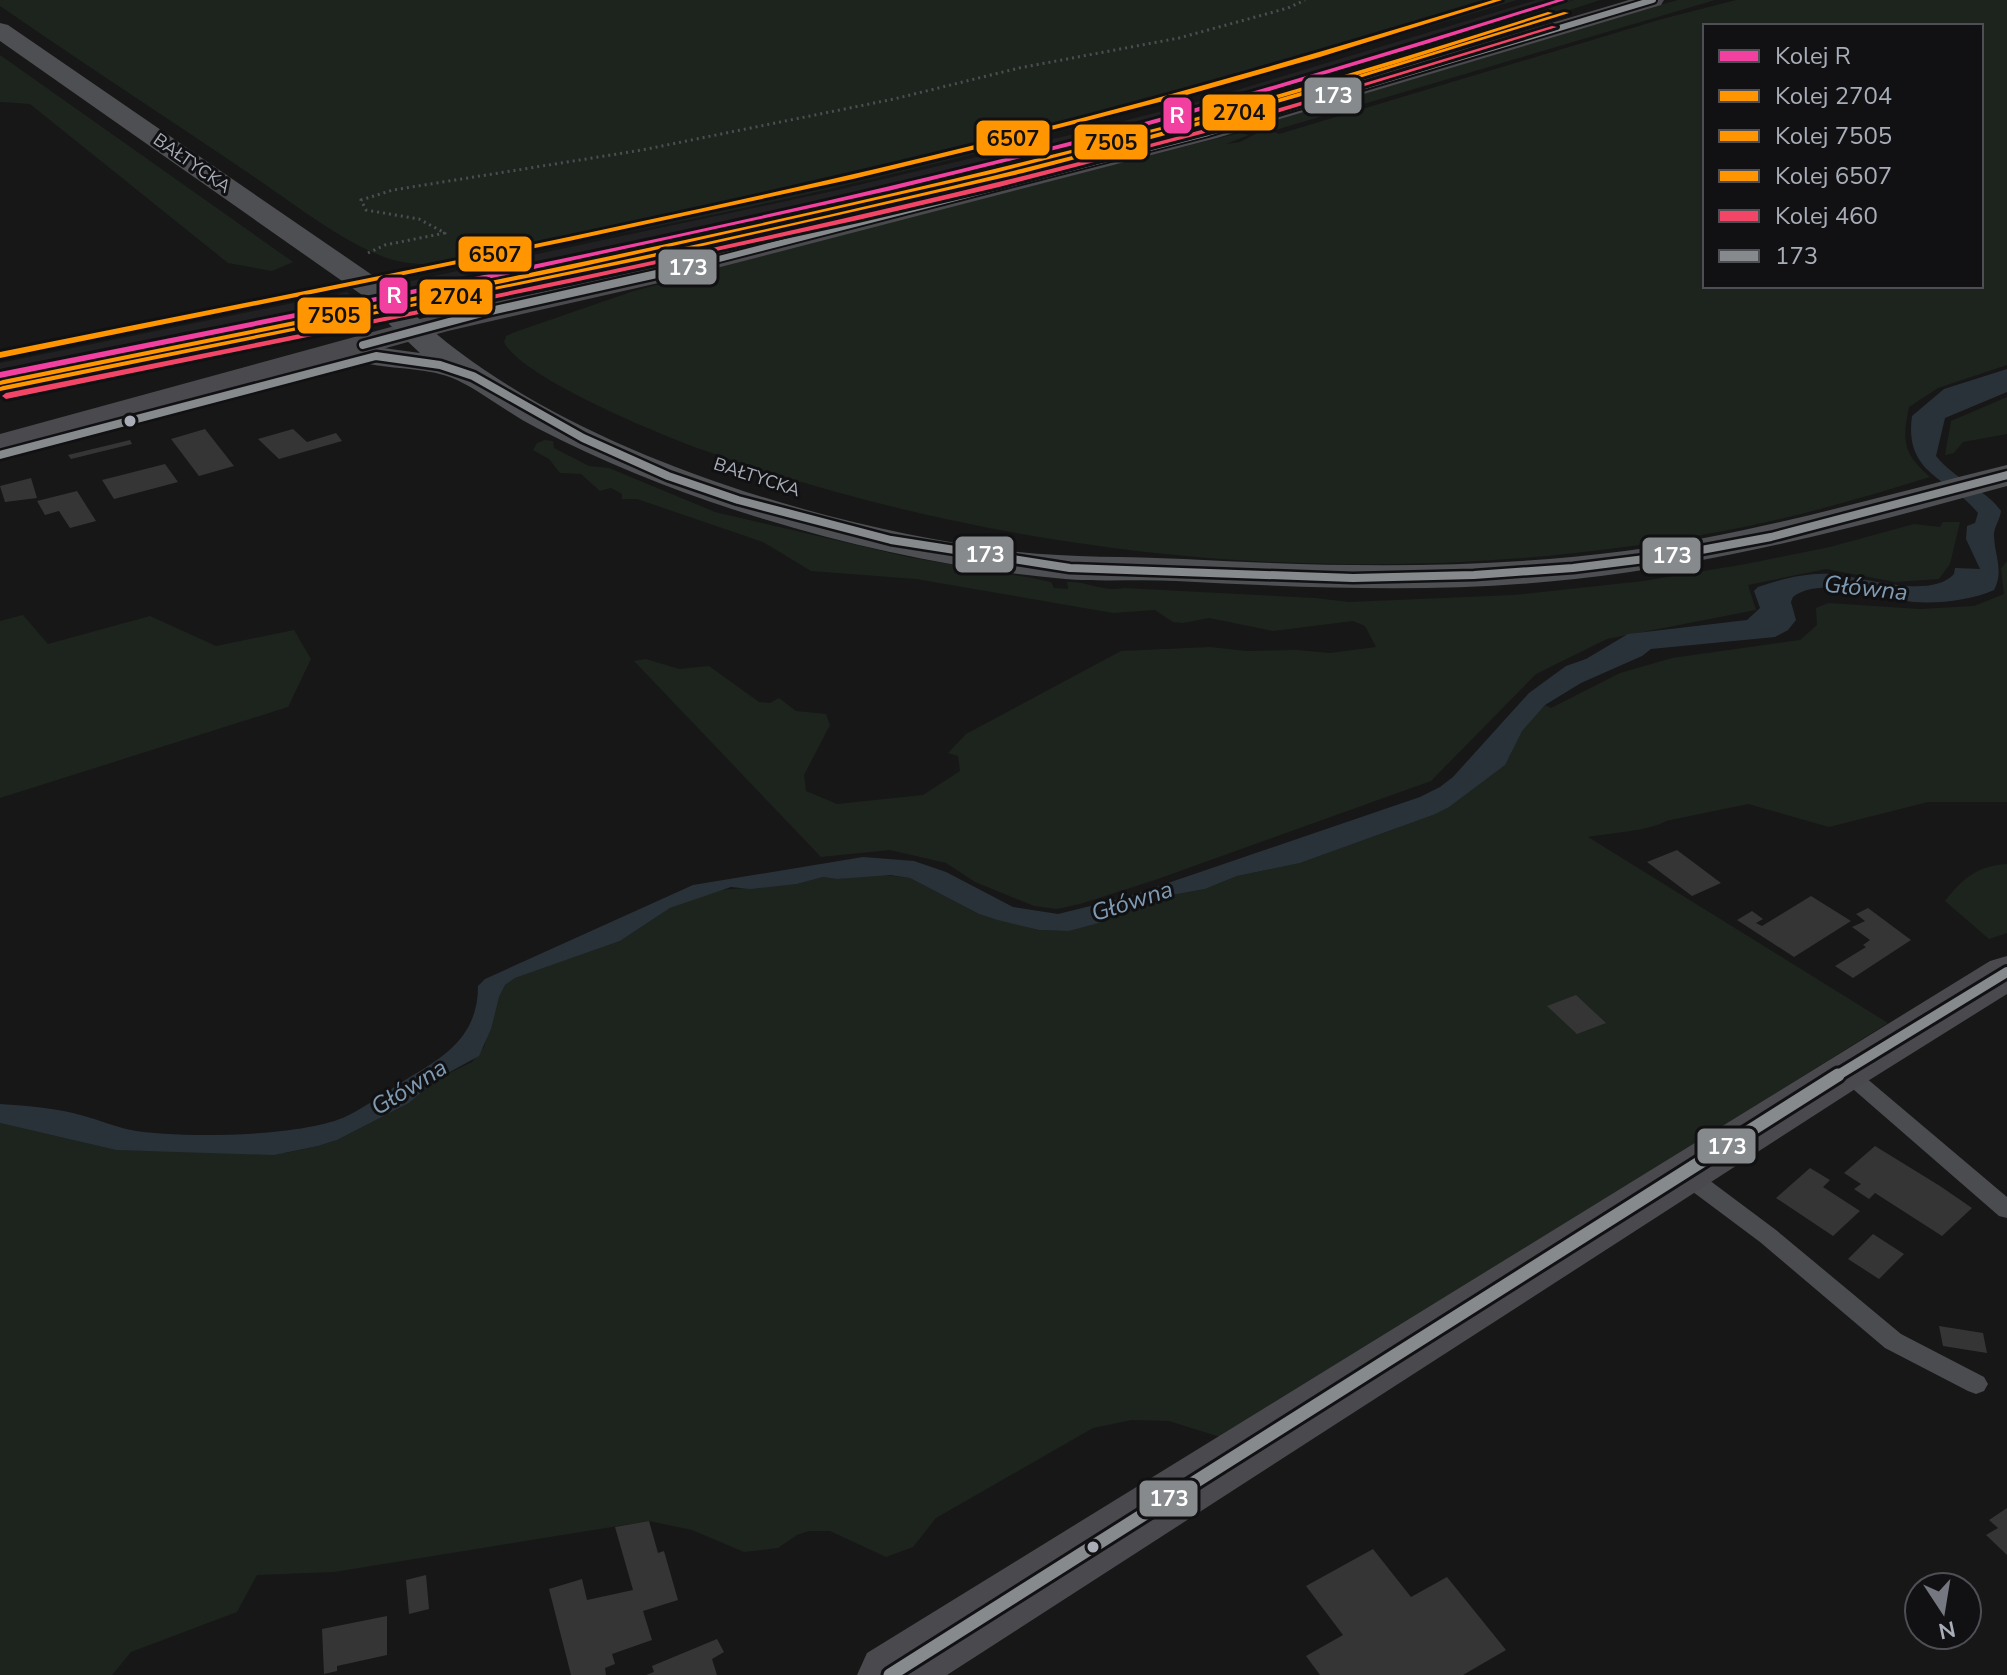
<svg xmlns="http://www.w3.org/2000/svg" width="2007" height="1675" viewBox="0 0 2007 1675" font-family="'Nunito Sans',sans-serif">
<rect width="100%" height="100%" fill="#171717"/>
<!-- built -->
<path fill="#212123" d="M 1536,0 L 1573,0 L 1223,106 L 951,177 L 422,292 L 414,291 L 406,282 L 833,191 L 1078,133 L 1204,100 Z
M 347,292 L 363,304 L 0,378 L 0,363 Z"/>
<!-- green -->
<path fill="#1d241e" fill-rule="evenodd" d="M 0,0 L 1517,0 C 1215,91 911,179 600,237 C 544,247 444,276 390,259 C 345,245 285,197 244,170 C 163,115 81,62 0,6 Z
M 1574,0 L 1600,0 L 1336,87 L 1182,133 L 682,247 L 628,264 L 632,271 L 628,273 L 594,276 L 569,286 L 487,303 L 427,302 L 414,292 L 424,293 C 665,242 906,193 1145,129 C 1289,91 1432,45 1574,0 Z
M 1678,0 L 1715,0 L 1272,131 L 1279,134 L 1662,19 L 1736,0 L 2007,0 L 2007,365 L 1938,388 L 1909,407 C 1902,441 1903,454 1930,477 C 1868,496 1808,514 1744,527 C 1396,597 1030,567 697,448 C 657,433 522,378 504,342 L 506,336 L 515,332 L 631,292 L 873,225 L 1195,144 L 1240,133 L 1249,135 L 1226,144 L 1240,142 L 1263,130 L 1261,127 L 1263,124 L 1560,32 ZM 1705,26 L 1981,26 L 1981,286 L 1705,286 Z
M 0,55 L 293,262 L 272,271 L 228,263 L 30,104 L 0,102 Z
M 2007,397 L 2007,434 L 1963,442 L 1954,453 L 1945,455 L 1951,421 Z
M 545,440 L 553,441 L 554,448 L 589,466 L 609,468 L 715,512 L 908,557 L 1032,578 L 1051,582 L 1054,588 L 1068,589 L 1067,582 C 1089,581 1100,592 1124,588 L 1315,598 L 1349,602 L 1514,595 L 1643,581 L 1746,564 L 1830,547 L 1914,524 L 1940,527 L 1943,522 L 1960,522 L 1950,564 L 1939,579 L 1895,582 L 1826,569 L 1748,585 L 1756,610 L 1607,639 L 1536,674 L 1431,781 L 1155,880 L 1080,904 L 1057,909 L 1034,906 L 975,882 L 946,863 L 890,850 L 821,857 L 634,661 L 646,659 L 679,669 L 709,666 L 759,702 L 770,703 L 779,698 L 796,711 L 826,714 L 830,725 L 804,775 L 806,791 L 837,804 L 923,795 L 960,771 L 958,756 L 948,753 L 966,734 L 1121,651 L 1210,647 L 1246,651 L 1297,650 L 1330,653 L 1376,647 L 1365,626 L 1353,621 L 1273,631 L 1209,618 L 1183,623 L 1173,622 L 1155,610 L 1113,613 L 916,579 L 811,571 L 763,542 L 637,499 L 622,499 L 622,494 L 611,488 L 600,491 L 581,474 L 560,473 L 549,459 L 533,450 L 537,443 Z
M 2007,561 L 2007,802 L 1928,802 L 1829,827 L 1748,804 L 1666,821 C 1650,831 1609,833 1588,837 L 1888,1023 L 1228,1436 L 1217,1436 L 1169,1421 L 1132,1420 L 1093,1428 L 936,1518 L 913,1547 L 886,1557 L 830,1531 L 809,1531 L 797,1535 L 778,1548 L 744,1552 L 692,1530 L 649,1521 L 334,1572 L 257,1575 L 237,1612 L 131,1652 L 112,1675 L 0,1675 L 0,1123 L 116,1150 L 285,1153 L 318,1146 L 337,1140 L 409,1103 L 437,1079 L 472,1062 L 484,1047 L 499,997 L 505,985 L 515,978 L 620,941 L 670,908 L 720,890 L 797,884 L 823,877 L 837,879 L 876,874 L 910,878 L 979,914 L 1039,930 L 1069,931 L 1112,918 L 1161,897 L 1205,889 L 1237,876 L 1300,863 L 1433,815 L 1510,756 C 1513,735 1532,720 1545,705 L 1551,708 L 1620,673 L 1672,658 L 1800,640 L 1817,625 L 1816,608 L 1828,603 L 1920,609 L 1974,606 L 2004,594 L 2001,569 Z
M 23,615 L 48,644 L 150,616 L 216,646 L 294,630 L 311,659 L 288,707 L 0,798 L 0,621 Z
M 2007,864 L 2007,933 L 1989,939 L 1945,901 C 1963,878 1977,866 2007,864 Z"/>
<!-- water -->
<path fill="#2a3239" d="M 2007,369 L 2007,392 L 1945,418 L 1936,456 C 1956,481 1986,489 2001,511 C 2000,520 1993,528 1994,537 C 1995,556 2004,572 1994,590 C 1972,600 1939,604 1914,602 C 1882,599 1821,575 1793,597 L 1791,602 L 1796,620 L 1788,630 L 1775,637 L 1651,649 L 1642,656 L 1581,683 L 1545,705 L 1522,731 L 1505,765 L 1449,807 L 1433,815 L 1300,863 L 1237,876 L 1205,889 L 1161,897 L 1102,922 L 1069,931 L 1039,930 L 998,920 L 979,914 L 910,878 L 890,875 L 837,879 L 823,877 L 797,884 L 750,889 L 731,887 L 670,908 L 620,941 L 515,978 L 505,985 L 499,997 L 491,1029 L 479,1056 L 437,1079 L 409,1103 L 337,1140 L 318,1146 L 274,1155 L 116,1150 L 0,1123 L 0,1104 C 27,1106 58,1108 84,1116 C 100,1120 115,1127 131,1130 C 179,1139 304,1137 347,1116 C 369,1105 389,1090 410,1077 C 448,1055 478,1034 478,986 L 485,979 L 693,885 L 863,857 L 914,861 L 946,872 L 1013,907 L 1058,914 L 1127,897 L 1420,797 L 1440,787 L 1453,777 L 1529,693 L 1566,666 L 1586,659 L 1628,634 L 1747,620 L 1760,608 L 1754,591 L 1758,587 C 1781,579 1808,572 1832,574 C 1864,577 1930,600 1954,574 L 1955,568 L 1980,569 L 1966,539 L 1967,526 L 1975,523 L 1978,513 C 1949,477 1904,475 1912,416 L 1944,389 Z"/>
<!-- building -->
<path fill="#353536" d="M 537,278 L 550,288 L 529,294 L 516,284 Z
M 205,429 L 234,466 L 199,476 L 171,439 Z
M 293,429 L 307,442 L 336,433 L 342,441 L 279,459 L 258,439 Z
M 130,440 L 132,444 L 71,459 L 68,455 Z
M 165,464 L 178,482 L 114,499 L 102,480 Z
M 31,478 L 37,498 L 5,502 L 0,486 Z
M 77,491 L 96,521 L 70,528 L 59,511 L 45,515 L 37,501 Z
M 1677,850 L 1721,883 L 1692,896 L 1647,862 Z
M 1811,896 L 1851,921 L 1794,957 L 1737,920 L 1752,911 L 1763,919 L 1756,923 L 1762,926 Z
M 1868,908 L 1911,940 L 1853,978 L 1835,966 L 1866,947 L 1863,945 L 1870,940 L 1852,927 L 1865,921 L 1856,914 Z
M 1576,995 L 1606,1023 L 1577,1034 L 1547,1006 Z
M 1875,1146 L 1940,1186 L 1972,1208 L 1942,1236 L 1875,1193 L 1869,1199 L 1854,1189 L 1861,1184 L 1844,1173 Z
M 1810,1168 L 1830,1180 L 1823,1187 L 1860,1211 L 1833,1236 L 1776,1198 Z
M 1873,1234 L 1904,1254 L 1879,1279 L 1848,1259 Z
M 1939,1326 L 1983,1333 L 1987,1353 L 1943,1346 Z
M 2007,1508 L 2007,1555 L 1986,1535 L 1998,1528 L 1989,1520 Z
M 649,1521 L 658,1553 L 664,1551 L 678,1600 L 643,1611 L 652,1640 L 612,1654 L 615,1664 L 605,1668 L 606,1675 L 571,1675 L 549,1589 L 582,1579 L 587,1600 L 633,1590 L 615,1527 Z
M 1373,1549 L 1411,1597 L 1447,1577 L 1506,1650 L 1463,1675 L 1320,1675 L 1306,1656 L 1343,1635 L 1306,1586 Z
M 426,1575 L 429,1609 L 409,1614 L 406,1580 Z
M 387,1616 L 387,1655 L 337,1666 L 337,1671 L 324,1674 L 322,1629 Z
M 717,1639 L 724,1652 L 712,1659 L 717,1675 L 646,1675 L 654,1672 L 652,1666 Z"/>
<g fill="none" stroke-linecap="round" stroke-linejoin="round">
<!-- path -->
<path stroke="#4d4e52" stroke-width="3" stroke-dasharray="2 4" stroke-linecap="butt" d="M 368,253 L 385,245 L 445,233 L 419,219 L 366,210 L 361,200 L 393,190 L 642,150 L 894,99 L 1019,68 L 1179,38 L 1288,8 L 1305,0"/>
<!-- lane -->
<path fill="#4b4c50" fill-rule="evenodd" d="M 1845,1064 L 1852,1066 L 2007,1197 L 2007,1218 L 1999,1216 L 1838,1076 L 1835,1071 L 1838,1066 Z
M 1685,1166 L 1693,1168 L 1776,1230 L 1901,1334 L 1984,1377 L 1988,1384 L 1984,1391 L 1976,1394 L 1968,1391 L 1885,1348 L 1760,1242 L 1677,1180 L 1674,1174 L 1677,1168 Z"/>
<!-- secondary -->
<path fill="#4a4a4e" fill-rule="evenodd" d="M 1629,0 L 1664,0 L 1661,5 L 1217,138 L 663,282 L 448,331 L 0,454 L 0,434 L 431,316 L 651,268 L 1199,128 Z
M 2007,956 L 2007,994 L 1863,1084 L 947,1675 L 857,1675 L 867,1653 L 1990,961 Z"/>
<!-- primary -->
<path fill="#4d4f52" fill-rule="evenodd" d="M 0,23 L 8,25 L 394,290 L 421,300 L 425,306 L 421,312 L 414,314 C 556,448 819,527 1010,551 C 1068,558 1126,556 1184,559 C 1333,567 1478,570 1625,551 C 1755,534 1880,496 2007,465 L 2007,486 C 1865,525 1722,563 1575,579 C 1441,594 1310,588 1176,581 C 1139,579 1102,582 1065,579 C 961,570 857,548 757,517 C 682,494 607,464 537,428 C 509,414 484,393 457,380 C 429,367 394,370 365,363 L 360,356 L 365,349 L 376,347 L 420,353 L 390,325 L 372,302 L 0,41 Z"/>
<defs>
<path id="bus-1-far3" d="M 680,269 L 1208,133 L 1653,0"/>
<path id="bus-1-far2" d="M 363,345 L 486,312 L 688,267
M 0,455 L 376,356 L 440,365 L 473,376 L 583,438 L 668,476 L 738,500 L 891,540 L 1070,568 L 1353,578 L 1474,575 L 1573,568 L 1669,556 L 1771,537 L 2007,475"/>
<path id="bus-1-far1" d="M 1835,1077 L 2007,972"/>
<path id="bus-1" d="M 890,1675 L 1838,1075"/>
</defs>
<!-- bus-1-far3 casing -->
<use href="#bus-1-far3" stroke="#111113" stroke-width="10"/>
<!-- bus-1-far2 casing -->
<use href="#bus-1-far2" stroke="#111113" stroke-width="13"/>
<!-- bus-1-far1 casing -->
<use href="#bus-1-far1" stroke="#111113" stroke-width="16"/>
<!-- bus-1 casing -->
<use href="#bus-1" stroke="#111113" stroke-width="19"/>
<!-- bus-1-far3 -->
<use href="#bus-1-far3" stroke="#868a8d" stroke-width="6"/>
<!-- bus-1-far2 -->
<use href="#bus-1-far2" stroke="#868a8d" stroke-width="8"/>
<!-- bus-1-far1 -->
<use href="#bus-1-far1" stroke="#868a8d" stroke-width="10"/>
<!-- bus-1 -->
<use href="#bus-1" stroke="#868a8d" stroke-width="13"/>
<defs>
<path id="rail-1" d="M 1556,0 L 1565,0 L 1429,43 L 1226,104 L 1090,141 L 892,190 L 511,274 L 0,378 L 0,372 C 363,299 727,231 1085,138 C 1243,97 1399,48 1556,0 Z"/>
<path id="rail-2" d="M 1564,12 L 1569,13 L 1298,97 L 1162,136 L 1023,173 L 641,260 L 0,391 L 0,387 L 3,386 C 343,317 684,253 1021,169 C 1204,124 1384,67 1564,12 Z"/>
<path id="rail-3" d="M 1548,12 L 1553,13 L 1398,63 L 1242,109 L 995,173 L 571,269 L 0,385 L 0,381 L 3,380 C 381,303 761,231 1134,134 C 1274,98 1411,55 1548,12 Z"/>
<path id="rail-4" d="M 1493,0 L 1502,0 L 1320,57 L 1183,96 L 997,144 L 853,179 L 569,241 L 0,358 L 0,352 C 332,285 666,222 995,140 C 1163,99 1328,50 1493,0 Z"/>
<path id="rail-5" d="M 1552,26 L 1557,27 L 1247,122 L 999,187 L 858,220 L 574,282 L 6,399 L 2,396 L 6,393 C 384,317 764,244 1138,147 C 1277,111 1414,68 1552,26 Z"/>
</defs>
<!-- rail-1 casing -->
<use href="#rail-1" stroke="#111113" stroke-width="6"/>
<!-- rail-2 casing -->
<use href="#rail-2" stroke="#111113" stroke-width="6"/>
<!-- rail-3 casing -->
<use href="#rail-3" stroke="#111113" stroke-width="6"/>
<!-- rail-4 casing -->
<use href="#rail-4" stroke="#111113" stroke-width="6"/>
<!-- rail-5 casing -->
<use href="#rail-5" stroke="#111113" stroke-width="6"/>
<!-- rail-1 -->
<use href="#rail-1" fill="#f240a1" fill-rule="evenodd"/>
<!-- rail-2 -->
<use href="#rail-2" fill="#ff9500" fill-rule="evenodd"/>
<!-- rail-3 -->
<use href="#rail-3" fill="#ff9500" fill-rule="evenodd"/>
<!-- rail-4 -->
<use href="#rail-4" fill="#ff9500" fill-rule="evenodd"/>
<!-- rail-5 -->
<use href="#rail-5" fill="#f34667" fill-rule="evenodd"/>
</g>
<!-- markers -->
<g fill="#a8adb8" stroke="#111113" stroke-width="3">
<circle cx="130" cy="421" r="7"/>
<circle cx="1093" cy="1547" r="7"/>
</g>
<g text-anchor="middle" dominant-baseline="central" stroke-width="6" stroke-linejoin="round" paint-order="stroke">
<!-- far-street labels -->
<g font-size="18" fill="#a8adb8" stroke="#111113">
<text transform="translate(192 163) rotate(35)">BAŁTYCKA</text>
<text transform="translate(757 477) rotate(18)">BAŁTYCKA</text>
</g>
<!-- water labels -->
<g font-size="24" font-style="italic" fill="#7f9bb3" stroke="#111113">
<text transform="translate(1866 588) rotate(6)">Główna</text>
<text transform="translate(1132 901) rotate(-18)">Główna</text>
<text transform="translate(409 1087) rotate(-32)">Główna</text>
</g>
</g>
<g stroke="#111113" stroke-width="3">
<rect x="1303" y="76" width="60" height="39" rx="8" fill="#868a8d"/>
<rect x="1201" y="93" width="76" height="39" rx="8" fill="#ff9500"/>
<rect x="1162" y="96" width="31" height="39" rx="8" fill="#f240a1"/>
<rect x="975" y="119" width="76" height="38" rx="8" fill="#ff9500"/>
<rect x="1073" y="123" width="76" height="38" rx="8" fill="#ff9500"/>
<rect x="457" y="235" width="76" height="38" rx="8" fill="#ff9500"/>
<rect x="657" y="248" width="61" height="38" rx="8" fill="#868a8d"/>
<rect x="378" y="276" width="31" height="39" rx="8" fill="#f240a1"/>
<rect x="418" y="278" width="76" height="38" rx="8" fill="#ff9500"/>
<rect x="296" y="296" width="76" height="39" rx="8" fill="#ff9500"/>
<rect x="954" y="535" width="61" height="39" rx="8" fill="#868a8d"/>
<rect x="1641" y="536" width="61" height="39" rx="8" fill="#868a8d"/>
<rect x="1696" y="1127" width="61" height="38" rx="8" fill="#868a8d"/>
<rect x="1138" y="1479" width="61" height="39" rx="8" fill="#868a8d"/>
</g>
<g font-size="22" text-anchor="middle" font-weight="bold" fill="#fff">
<text x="1333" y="103">173</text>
<text x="1177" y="123">R</text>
<text x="688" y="275">173</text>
<text x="394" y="303">R</text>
<text x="985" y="562">173</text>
<text x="1672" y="563">173</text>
<text x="1727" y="1154">173</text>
<text x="1169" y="1506">173</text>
</g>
<g font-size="22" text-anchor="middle" font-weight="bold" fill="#111">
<text x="1239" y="120">2704</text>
<text x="1013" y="146">6507</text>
<text x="1111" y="150">7505</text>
<text x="495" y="262">6507</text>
<text x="456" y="304">2704</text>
<text x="334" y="323">7505</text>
</g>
<!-- legend -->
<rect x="1703" y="24" width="280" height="264" fill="#111113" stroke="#4d4f55" stroke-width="2"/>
<rect x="1719" y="50" width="40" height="12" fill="#f240a1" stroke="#4d4f55" stroke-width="2"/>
<text x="1775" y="64" font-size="24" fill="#a8adb8">Kolej R</text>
<rect x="1719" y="90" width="40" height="12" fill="#ff9500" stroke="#4d4f55" stroke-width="2"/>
<text x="1775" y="104" font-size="24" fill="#a8adb8">Kolej 2704</text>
<rect x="1719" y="130" width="40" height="12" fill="#ff9500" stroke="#4d4f55" stroke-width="2"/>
<text x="1775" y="144" font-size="24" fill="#a8adb8">Kolej 7505</text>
<rect x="1719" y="170" width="40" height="12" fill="#ff9500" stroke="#4d4f55" stroke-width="2"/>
<text x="1775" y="184" font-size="24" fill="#a8adb8">Kolej 6507</text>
<rect x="1719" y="210" width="40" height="12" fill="#f34667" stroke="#4d4f55" stroke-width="2"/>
<text x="1775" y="224" font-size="24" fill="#a8adb8">Kolej 460</text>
<rect x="1719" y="250" width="40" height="12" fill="#868a8d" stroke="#4d4f55" stroke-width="2"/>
<text x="1775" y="264" font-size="24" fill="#a8adb8">173</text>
<!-- north arrow -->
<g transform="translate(1943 1611) rotate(168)"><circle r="38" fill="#111113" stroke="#4d4f55" stroke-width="2"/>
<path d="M0-6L14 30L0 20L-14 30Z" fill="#757880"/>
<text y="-12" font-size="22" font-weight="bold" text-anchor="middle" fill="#a8adb8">N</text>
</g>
</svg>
